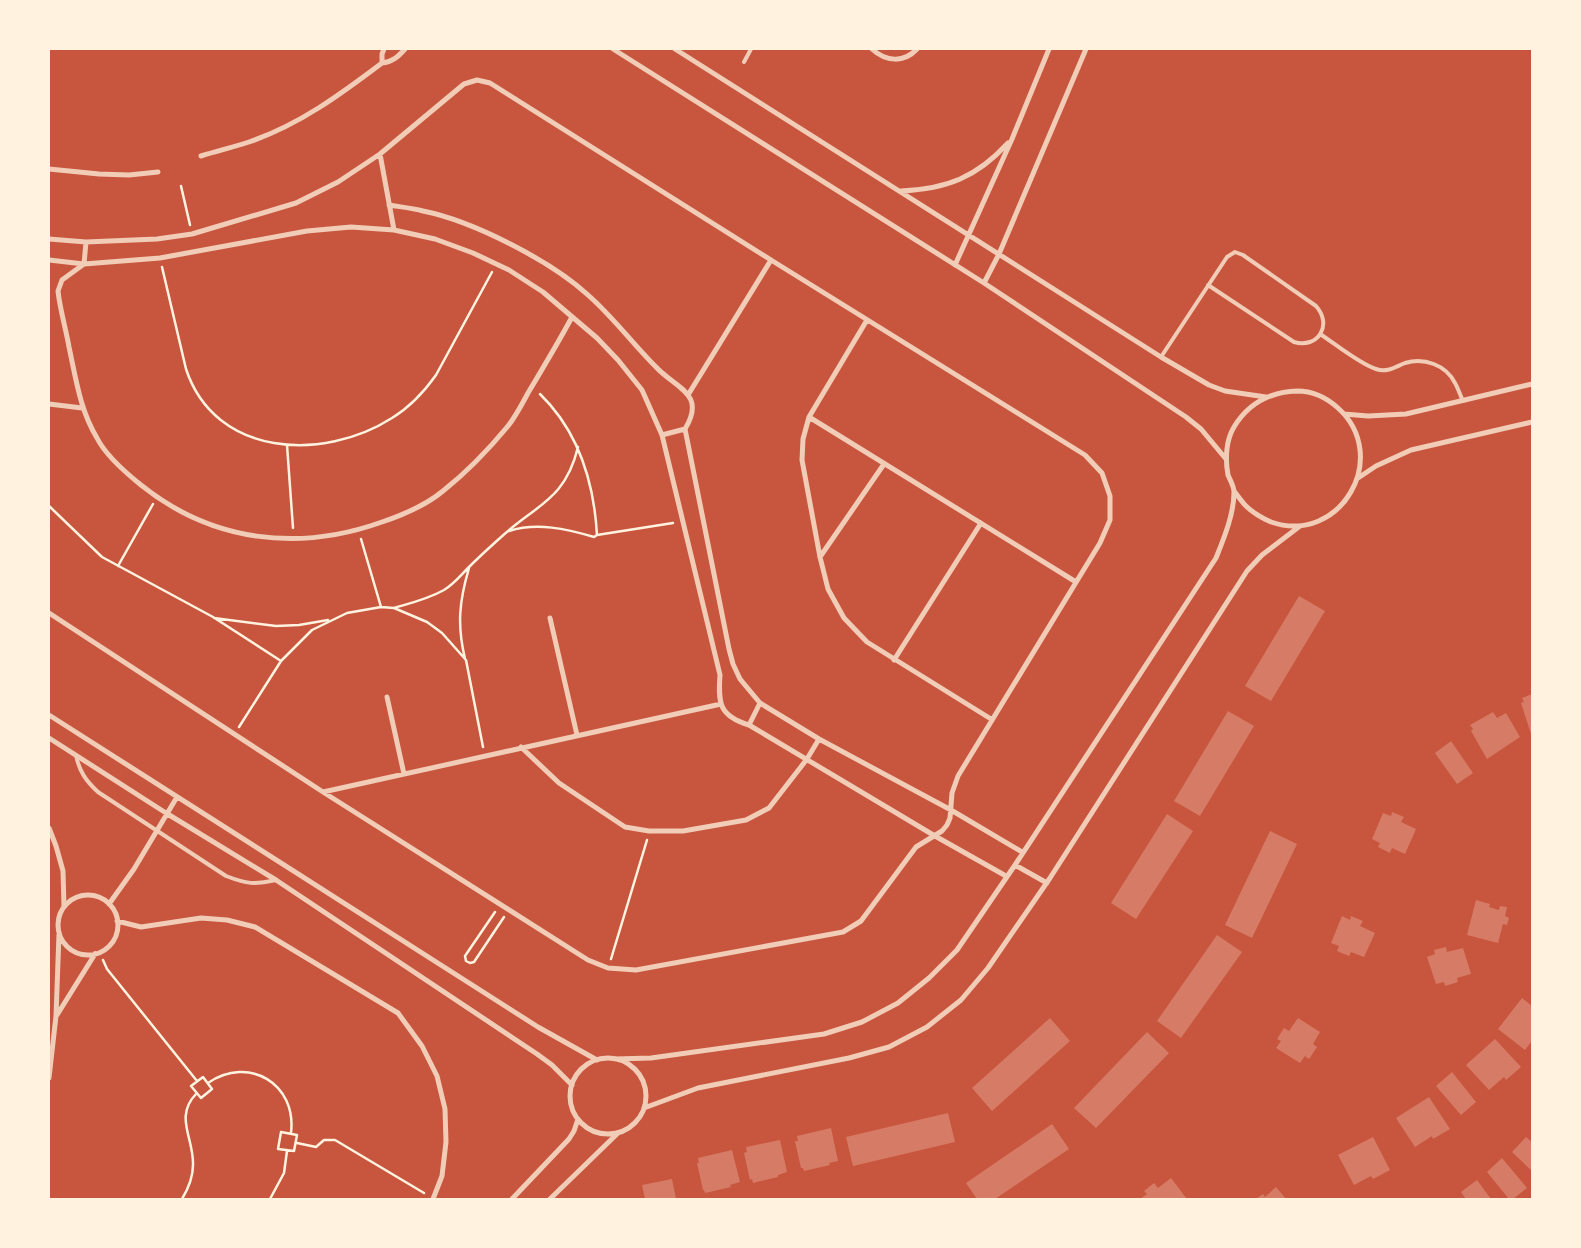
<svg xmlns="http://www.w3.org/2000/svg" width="1581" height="1248" viewBox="0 0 1581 1248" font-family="Arial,sans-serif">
<rect width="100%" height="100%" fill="#c8553d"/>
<!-- building -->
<path fill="#d67c66" d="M 1299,596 L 1325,611 L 1271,701 L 1245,686 Z
M 1532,694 L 1532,734 L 1531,734 L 1521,703 L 1524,702 L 1522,698 Z
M 1228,711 L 1254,726 L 1200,816 L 1174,801 Z
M 1493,712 L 1497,718 L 1506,713 L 1520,737 L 1487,759 L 1471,731 L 1473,729 L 1470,725 Z
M 1451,741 L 1473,773 L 1457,784 L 1435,753 Z
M 1392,812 L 1404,817 L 1401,822 L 1416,829 L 1405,854 L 1392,848 L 1390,853 L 1378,847 L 1380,843 L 1372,839 L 1383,813 L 1391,816 Z
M 1167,814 L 1193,831 L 1136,919 L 1111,903 Z
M 1270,831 L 1297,844 L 1252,938 L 1225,925 Z
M 1476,900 L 1490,904 L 1489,907 L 1499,910 L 1500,906 L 1507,907 L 1505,916 L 1509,918 L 1507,925 L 1503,924 L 1498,943 L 1467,935 Z
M 1342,916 L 1350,920 L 1351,916 L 1363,921 L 1360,926 L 1375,933 L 1364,957 L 1351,952 L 1349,956 L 1337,951 L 1339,946 L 1331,943 Z
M 1217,935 L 1242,952 L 1181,1038 L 1157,1021 Z
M 1446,947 L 1447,952 L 1463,948 L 1471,974 L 1457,978 L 1458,982 L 1445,986 L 1444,982 L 1436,984 L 1427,957 L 1435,954 L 1434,950 Z
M 1522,998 L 1532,1006 L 1532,1041 L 1525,1050 L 1498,1029 Z
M 1050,1018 L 1070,1041 L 992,1111 L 972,1088 Z
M 1298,1018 L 1320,1032 L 1313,1044 L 1317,1047 L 1309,1059 L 1305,1056 L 1300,1063 L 1276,1048 L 1281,1041 L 1277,1039 L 1284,1028 L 1289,1031 Z
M 1147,1032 L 1169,1053 L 1096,1128 L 1074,1108 Z
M 1495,1039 L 1521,1067 L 1506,1080 L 1504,1077 L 1489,1090 L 1466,1065 Z
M 1452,1072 L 1476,1102 L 1461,1115 L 1436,1086 Z
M 1429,1097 L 1450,1129 L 1433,1139 L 1432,1136 L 1415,1147 L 1396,1118 Z
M 948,1113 L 955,1142 L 853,1166 L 846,1137 Z
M 1052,1124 L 1069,1149 L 995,1199 L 977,1199 L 966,1183 Z
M 831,1128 L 838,1161 L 829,1163 L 830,1165 L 804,1171 L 803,1168 L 801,1168 L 795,1141 L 798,1141 L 797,1136 Z
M 1373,1137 L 1390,1170 L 1373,1179 L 1371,1176 L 1354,1185 L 1338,1155 Z
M 1526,1137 L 1532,1142 L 1532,1171 L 1512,1152 Z
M 780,1140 L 787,1172 L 778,1175 L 778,1177 L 753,1183 L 752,1179 L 750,1180 L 744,1153 L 747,1152 L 746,1147 Z
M 732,1150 L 740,1182 L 730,1185 L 731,1187 L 705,1193 L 704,1190 L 703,1190 L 697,1163 L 699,1163 L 698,1158 Z
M 1502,1158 L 1527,1188 L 1513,1199 L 1509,1199 L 1487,1172 Z
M 1171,1178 L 1187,1199 L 1140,1199 L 1147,1194 L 1144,1191 L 1154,1183 L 1158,1188 Z
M 672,1179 L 676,1199 L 645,1199 L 642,1185 Z
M 1477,1180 L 1491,1199 L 1466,1199 L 1461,1192 Z
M 1276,1187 L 1286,1199 L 1256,1199 L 1263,1194 L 1265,1197 Z"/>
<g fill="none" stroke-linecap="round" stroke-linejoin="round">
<!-- path -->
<path stroke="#fff3e0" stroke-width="2.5" d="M 181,186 L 190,225
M 162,267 L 186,369 C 215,457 323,462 392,418 C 410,407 424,392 436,375 L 492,272
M 540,394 C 579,432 594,482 597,535
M 287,445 L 293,528
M 49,506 L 102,557 L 213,617 L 281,661
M 509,531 C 537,522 567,529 594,537 L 597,535 L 673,523
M 361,539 L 381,607
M 118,566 L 153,504
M 394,608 C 411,603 428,599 444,590 C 454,584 461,575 469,567 C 479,557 490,547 500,538 C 535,505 565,501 578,447
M 214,618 L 276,626 L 299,625 L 328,620
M 465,659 C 457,625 459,602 469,568
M 239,727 L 281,661 L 312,630 L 347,613 L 381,607 L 394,608 L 427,622 L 442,633 L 466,660 L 483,747
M 495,912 L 465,956 L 466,961 L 470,963 L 474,962 L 504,917
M 611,959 L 647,840
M 103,960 L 107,969 L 197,1081
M 203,1077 L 212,1089 L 201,1098 L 191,1086 Z
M 208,1083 C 249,1055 297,1084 291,1133
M 281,1132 L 297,1135 L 294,1151 L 278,1149 Z
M 297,1143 L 316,1147 L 324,1140 L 335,1140 L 424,1193
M 182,1199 C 188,1189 193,1177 193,1165 C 194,1138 174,1117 196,1094
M 270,1199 L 284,1173 L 287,1151"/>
<!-- service -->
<path stroke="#f1ccb7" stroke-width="4" d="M 744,62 L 751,49
M 1320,334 C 1334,343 1361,365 1376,369 C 1387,373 1395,367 1405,363 C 1424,357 1446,365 1455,383 C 1458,388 1460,395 1463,401
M 1161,357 L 1227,257 L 1235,252 L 1243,255 L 1316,306 C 1333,325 1318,349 1294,342 L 1208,285
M 76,755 C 79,771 86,781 98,792 L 226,876 C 247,884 254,885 276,880"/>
<!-- minor -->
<path stroke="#f1ccb7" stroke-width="5" d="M 613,49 L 984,283 L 1186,417 L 1201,429 L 1226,459
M 675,49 L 1161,357 L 1209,385 L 1225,391 L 1266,397
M 872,49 C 886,62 904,63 917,49
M 382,63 L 382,54 L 384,49
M 380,154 L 394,230
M 201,156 C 217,151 234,147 249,142 C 299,125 341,94 382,63 C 392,62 398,57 405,49
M 49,169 L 99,174 L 129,175 L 158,172
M 901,191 C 947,189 977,177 1008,143
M 389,205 C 401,207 412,208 423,211 C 473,221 551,261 588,295 C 613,317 633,344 656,367 C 675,388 707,393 685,429 L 729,649 L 733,664 L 740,679 L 760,703 L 819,739 L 951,810 L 1022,852
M 49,239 L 86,242 L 157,239 L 192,234 L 296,203 L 338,182 L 380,154 L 464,84 L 477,80 L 490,83 L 771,260 L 1085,455 L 1102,473 L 1110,496 L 1110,520 L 1100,543 L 958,776 L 952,793 L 950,818 L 947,825 L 942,831 L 916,847 L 861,921 L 843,932 L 636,970 L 608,968 L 588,960 L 323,792 L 49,613
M 86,242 L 84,264 L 62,280 L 58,291 C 60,310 66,329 69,347 C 76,379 80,410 97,438 C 106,456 126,473 141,485 C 212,542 298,552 382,522 C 403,515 426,505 443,491 C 467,472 489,449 508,426 C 516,416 522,404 528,393 C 543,368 558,343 572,317
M 49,260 L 84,264 L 160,258 L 307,231 L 351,227 L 394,230 L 435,239 L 473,253 L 509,270 L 543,292 L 597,338 L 618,360 L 642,390 L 662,435 L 720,675 C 718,703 719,716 749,725 L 935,836 L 1006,876
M 955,265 L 1012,139 L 1049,49
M 984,283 L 999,254 L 1086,49
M 867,320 L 809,417 L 803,439 L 802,460 L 820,557 L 828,589 L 844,618 L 867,642 L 991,719
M 688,395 L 771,260
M 49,404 L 82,408
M 1344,414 L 1368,416 L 1406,414 L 1532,384
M 809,417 L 1076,582
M 662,435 L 685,429
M 1358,478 L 1376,466 L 1411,450 L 1532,422
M 820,557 L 884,464
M 550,618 L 577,735
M 894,660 L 981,523
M 387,697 L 404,774
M 49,715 L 538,1027 L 597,1060
M 749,725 L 760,703
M 49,738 L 166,813 L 276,880 L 537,1054 L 552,1065 L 572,1085
M 521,747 L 559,783 L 625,827 L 649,831 L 683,831 L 746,820 L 769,808 L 807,759 L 819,739
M 323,792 L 721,704
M 49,828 L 56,846 L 63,871 L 64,907
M 1015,865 L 1047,883
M58 925a30 30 0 1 1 60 0a30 30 0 1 1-60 0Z
M 109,904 L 134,869 L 177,797
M 117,921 L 141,927 L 201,918 L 227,920 L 255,927 L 398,1013 L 422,1046 L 437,1076 L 445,1109 L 446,1142 L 442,1176 L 433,1199
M 57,1015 L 95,954
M570 1096a38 38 0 1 1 76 0a38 38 0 1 1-76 0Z
M 615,1059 L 651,1058 L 824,1034 L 862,1022 L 898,1003 L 929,978 L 957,950 L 1015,865 L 1216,558 C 1224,538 1234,514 1234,492 C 1234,486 1230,480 1228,475 C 1225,459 1226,440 1234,427 C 1248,404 1270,392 1297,391 C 1312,391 1327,398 1338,408 C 1392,457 1340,546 1271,522 C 1262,518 1253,513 1246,506 C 1242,502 1238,496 1234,491
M 49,1078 L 56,1016 L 59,934
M 644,1108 L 698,1088 L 849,1058 L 889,1047 L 927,1027 L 961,1000 L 988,968 L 1050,878 L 1247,571 L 1262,555 L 1300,526
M 512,1199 L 569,1139 L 574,1131 L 578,1119
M 550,1199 L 618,1133"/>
</g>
<!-- border -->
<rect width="1581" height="1248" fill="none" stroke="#fff3e0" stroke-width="100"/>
</svg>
